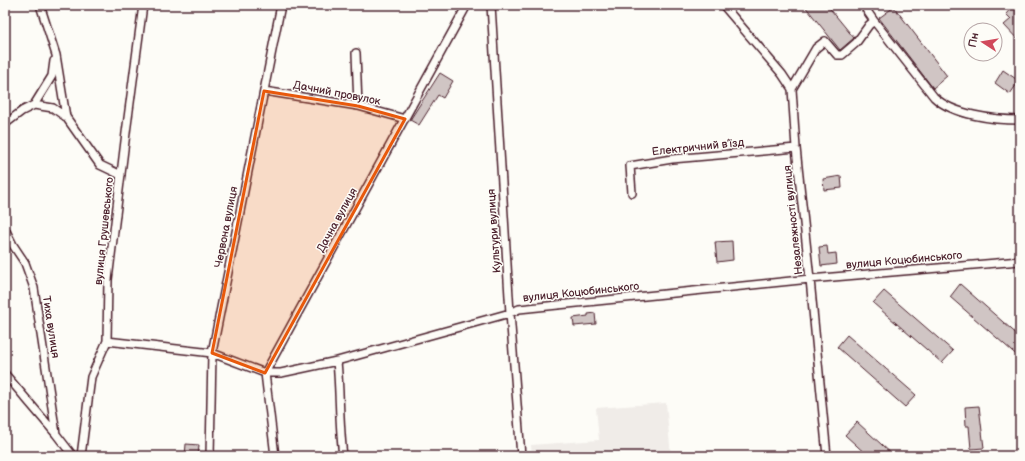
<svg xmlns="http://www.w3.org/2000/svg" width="1025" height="461" viewBox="0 0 1025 461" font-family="'Balsamiq Sans',sans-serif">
<rect width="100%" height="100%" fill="#fdfcf7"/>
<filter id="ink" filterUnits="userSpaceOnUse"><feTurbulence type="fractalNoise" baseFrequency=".025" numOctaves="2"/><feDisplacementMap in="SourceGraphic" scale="8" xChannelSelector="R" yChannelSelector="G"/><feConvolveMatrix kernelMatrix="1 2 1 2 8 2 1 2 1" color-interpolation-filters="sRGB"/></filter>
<g filter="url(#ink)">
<!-- built -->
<path fill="#f0ece8" d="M 666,403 L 671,456 L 532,456 L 531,445 L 599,440 L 596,408 Z"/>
<!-- building -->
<path fill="#d0c5c4" stroke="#4a1f2b" d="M 804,5 L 827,5 L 854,38 L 840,50 Z
M 1013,6 L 1020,13 L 1020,42 L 1004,25 L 1011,19 L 1006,14 Z
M 894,7 L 947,76 L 933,88 L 879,18 Z
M 1003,70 L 1019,81 L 1010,94 L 995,83 Z
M 440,73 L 453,81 L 443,98 L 438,95 L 419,125 L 410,120 Z
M 841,176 L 842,188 L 824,190 L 823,179 Z
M 732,241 L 733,260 L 717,262 L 715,242 Z
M 827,246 L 828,254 L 836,253 L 837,264 L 821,266 L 819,247 Z
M 960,284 L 1020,337 L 1020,358 L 950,297 Z
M 884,291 L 953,351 L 942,363 L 873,303 Z
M 595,313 L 596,324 L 574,326 L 573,318 L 588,316 L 588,314 Z
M 847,335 L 916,395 L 905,407 L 837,347 Z
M 979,406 L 984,448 L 971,449 L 969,426 L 966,426 L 965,407 Z
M 857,422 L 894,456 L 868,456 L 845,435 Z
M 186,444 L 199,445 L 198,456 L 185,456 Z"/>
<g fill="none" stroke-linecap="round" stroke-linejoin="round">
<defs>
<path id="street" d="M 40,5 L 56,55 L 66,117 L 100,165 L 121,175
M 491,5 L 510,313 L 521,456
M 723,5 L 782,74 L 792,89 L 796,148 L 810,279 L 827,456
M 863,5 L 874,21
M 356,53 L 358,106
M 792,89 L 816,48 L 825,41 L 837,55 L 842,55 L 856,43 L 869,25 L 874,21 L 934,97 C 953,115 994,120 1020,120
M 264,91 L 358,106 L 405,119
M 34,105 L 53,108 L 66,117
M 5,124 L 22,111 L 34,105 L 52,76 L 54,61
M 632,193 L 630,166 L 672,159 L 796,148
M 5,229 L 13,245 L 25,263 L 34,288 L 56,434
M 107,341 L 212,353 L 265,373 L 281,373 L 337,361 L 510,313 L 519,309 L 810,279 L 1020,261
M 337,361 C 340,392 339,424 343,456
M 5,374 L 56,434 L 73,456
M 81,456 L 91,377 L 107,341 L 108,280 L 126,133 L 143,5
M 210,456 L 212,353 L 281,5
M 275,456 L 265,373 L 467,5"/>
</defs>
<!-- street casing -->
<use href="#street" stroke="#4a1f2b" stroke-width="10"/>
<!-- street -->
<use href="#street" stroke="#fdfcf7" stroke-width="7"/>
</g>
</g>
<!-- marked area -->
<path fill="#e8590c" fill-opacity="0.2" stroke="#e8590c" stroke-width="3" stroke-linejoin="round" d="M 264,91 L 358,106 L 405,119 L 265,373 L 212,353 Z"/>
<g text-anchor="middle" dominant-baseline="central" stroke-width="3" stroke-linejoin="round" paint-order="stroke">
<!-- street labels -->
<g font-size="11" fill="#4a1f2b" stroke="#fdfcf7">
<text transform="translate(337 93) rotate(11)">Дачний провулок</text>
<text transform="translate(698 147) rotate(-6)">Електричний в’їзд</text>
<text transform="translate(337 220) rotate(-61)">Дачна вулиця</text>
<text transform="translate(793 220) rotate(-96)">Незалежності вулиця</text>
<text transform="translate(226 227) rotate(-79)">Червона вулиця</text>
<text transform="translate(104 231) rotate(-84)">вулиця Грушевського</text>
<text transform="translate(494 231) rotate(-94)">Культури вулиця</text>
<text transform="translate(904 260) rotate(-5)">вулиця Коцюбинського</text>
<text transform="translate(581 292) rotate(-6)">вулиця Коцюбинського</text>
<text transform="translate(51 327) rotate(81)">Тиха вулиця</text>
</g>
</g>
<!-- margin -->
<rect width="1025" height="461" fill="none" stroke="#fdfcf7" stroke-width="20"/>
<rect x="10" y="10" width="1005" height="441" fill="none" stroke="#4a1f2b" stroke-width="1.5" filter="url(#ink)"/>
<!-- north arrow -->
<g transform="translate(983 42) rotate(282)"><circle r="19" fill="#fdfcf7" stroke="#b5a4a5"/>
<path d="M0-3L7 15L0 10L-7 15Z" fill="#d1495b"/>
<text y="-6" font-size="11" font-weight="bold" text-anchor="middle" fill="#4a1f2b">Пн</text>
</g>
</svg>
